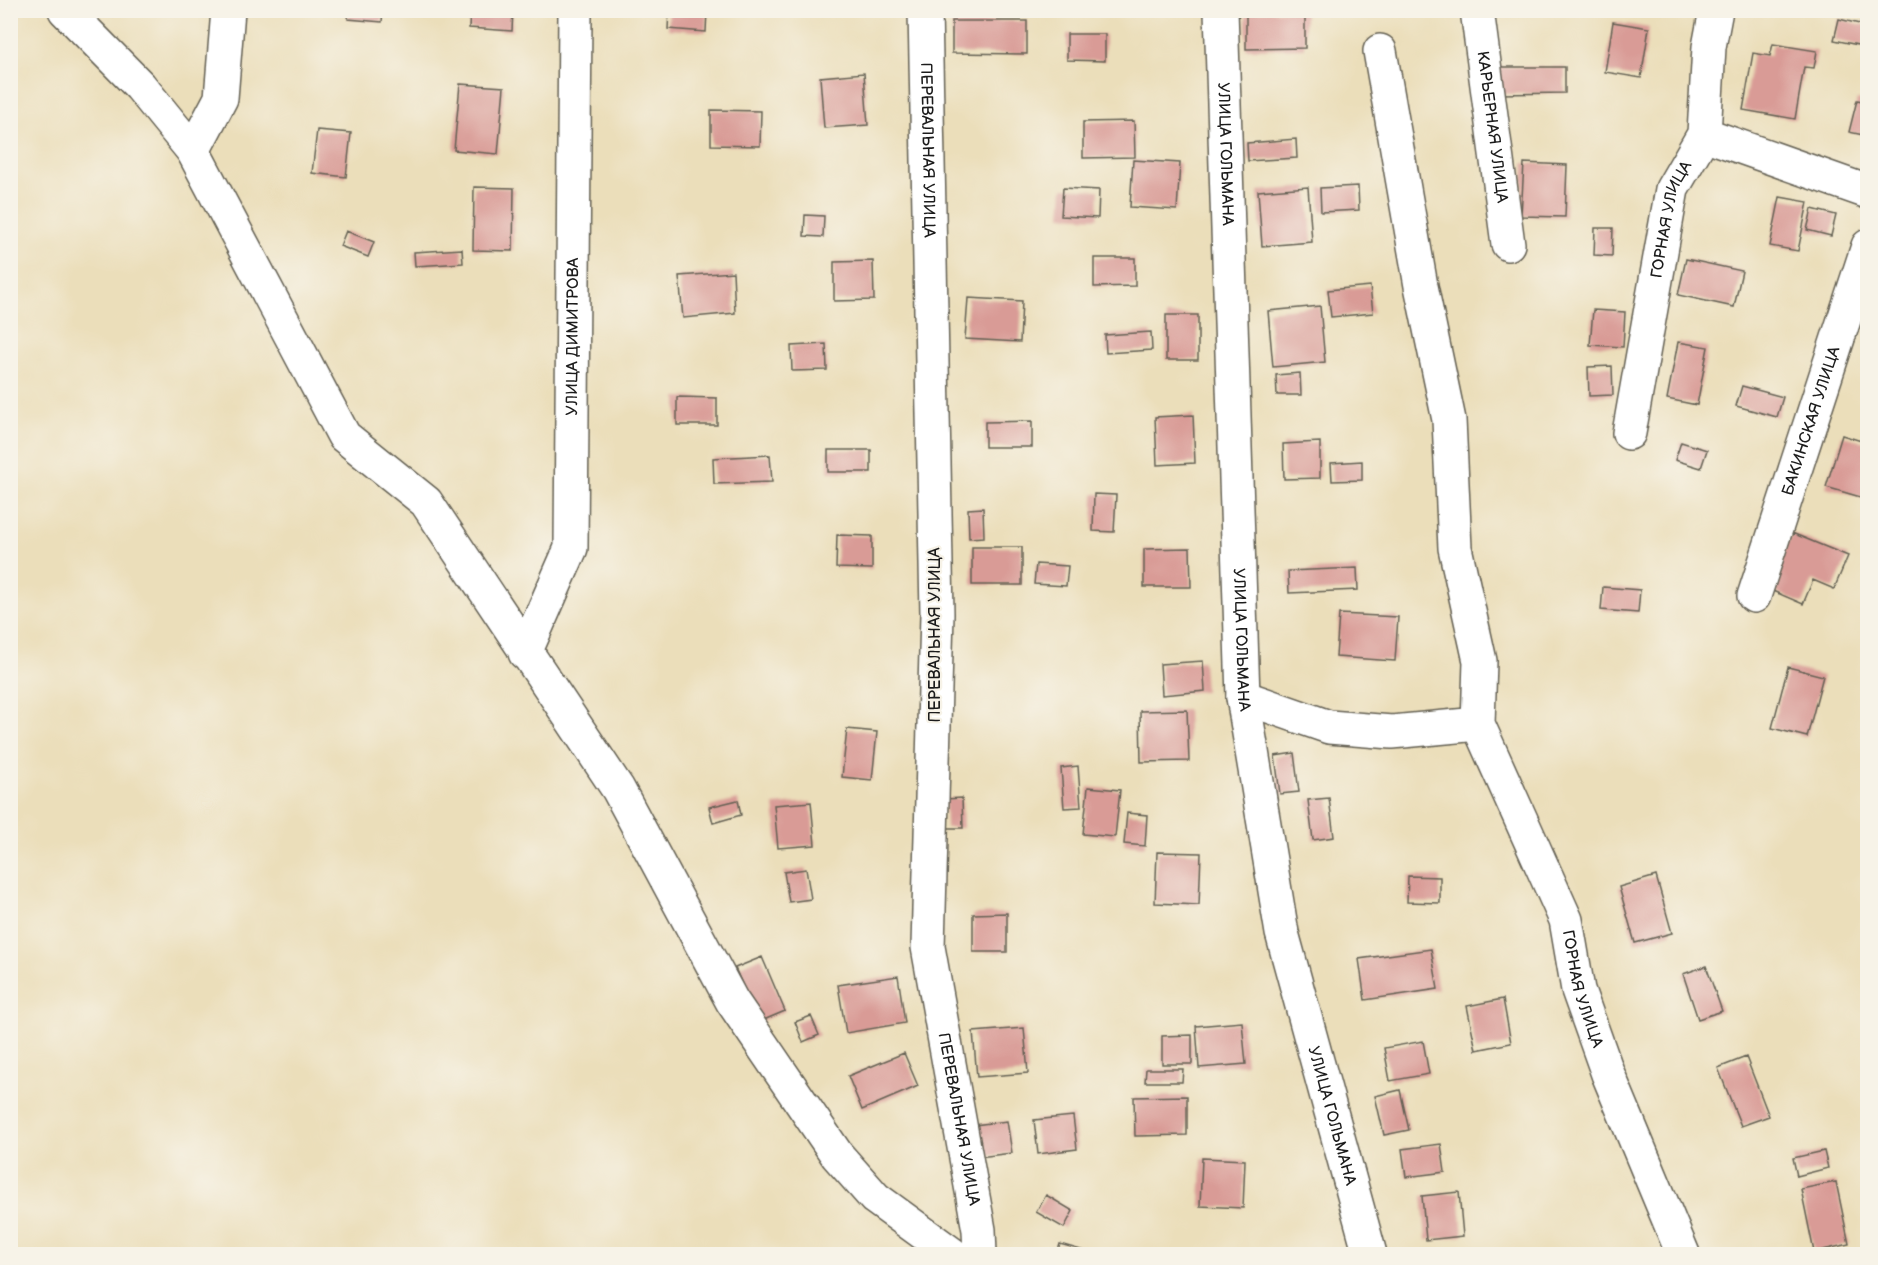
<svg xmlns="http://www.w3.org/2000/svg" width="1878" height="1265" viewBox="0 0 1878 1265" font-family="'Balsamiq Sans',sans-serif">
<rect width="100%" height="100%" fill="#f7f3e8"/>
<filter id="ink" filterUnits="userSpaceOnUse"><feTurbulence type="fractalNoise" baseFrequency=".0167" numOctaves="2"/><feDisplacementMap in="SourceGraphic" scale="12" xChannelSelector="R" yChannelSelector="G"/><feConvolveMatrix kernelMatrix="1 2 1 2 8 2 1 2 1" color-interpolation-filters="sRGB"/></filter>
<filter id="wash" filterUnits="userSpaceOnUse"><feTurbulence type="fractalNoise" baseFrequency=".008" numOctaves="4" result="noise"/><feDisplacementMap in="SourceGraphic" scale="24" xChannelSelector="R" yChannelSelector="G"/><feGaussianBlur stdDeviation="1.35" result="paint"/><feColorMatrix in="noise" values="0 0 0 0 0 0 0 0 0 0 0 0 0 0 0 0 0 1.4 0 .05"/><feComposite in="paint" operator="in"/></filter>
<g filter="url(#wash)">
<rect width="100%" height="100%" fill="#ebdeba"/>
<g id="blocks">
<!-- building -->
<path fill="#d99b96" d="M 349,10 L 383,10 L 382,22 L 348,19 Z
M 470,10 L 513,10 L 512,31 L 469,28 Z
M 669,10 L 707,10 L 706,32 L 668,29 Z
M 1296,10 L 1305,10 L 1305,48 L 1246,49 L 1246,12 Z
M 1590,10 L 1613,10 L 1613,14 L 1590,12 Z
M 1843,10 L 1868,10 L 1868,17 L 1842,13 Z
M 1839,19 L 1868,26 L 1863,46 L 1834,40 Z
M 952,21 L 1027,21 L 1027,54 L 952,53 Z
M 1613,22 L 1649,28 L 1641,78 L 1605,72 Z
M 1067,34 L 1105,34 L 1105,61 L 1067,60 Z
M 1773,44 L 1817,51 L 1814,68 L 1804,67 L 1795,119 L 1743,110 L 1753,53 L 1770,56 Z
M 1498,67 L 1565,67 L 1565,93 L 1498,94 Z
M 864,73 L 868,125 L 824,128 L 820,77 Z
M 460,84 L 504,87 L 498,154 L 454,150 Z
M 1857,100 L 1868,102 L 1868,136 L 1849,132 Z
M 711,110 L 761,111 L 760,146 L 711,145 Z
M 1134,121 L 1135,157 L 1083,158 L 1083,122 Z
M 317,130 L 351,133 L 346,177 L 312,173 Z
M 1296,139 L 1297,158 L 1248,161 L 1247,143 Z
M 1133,160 L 1180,163 L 1177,210 L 1130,207 Z
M 1524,163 L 1567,165 L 1565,217 L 1521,216 Z
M 1358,186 L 1359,210 L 1321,212 L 1320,188 Z
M 474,187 L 514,188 L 513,251 L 473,250 Z
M 1308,187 L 1312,242 L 1262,246 L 1258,191 Z
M 1063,188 L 1099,190 L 1098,218 L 1061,216 Z
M 1780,197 L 1808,202 L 1798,251 L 1770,246 Z
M 1812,209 L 1836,215 L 1831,236 L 1807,230 Z
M 805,215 L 824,216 L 823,237 L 804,236 Z
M 1595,228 L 1613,228 L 1612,256 L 1594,255 Z
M 346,231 L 374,242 L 368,257 L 340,246 Z
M 462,249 L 463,263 L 415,266 L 414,252 Z
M 1094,258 L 1135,258 L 1135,286 L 1094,287 Z
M 1686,259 L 1742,271 L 1734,307 L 1678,295 Z
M 873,261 L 874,300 L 834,301 L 834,262 Z
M 733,272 L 735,313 L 683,318 L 679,276 Z
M 1370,286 L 1373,313 L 1331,317 L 1328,290 Z
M 968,298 L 1022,301 L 1020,342 L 965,339 Z
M 1320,306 L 1325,362 L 1273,367 L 1268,311 Z
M 1593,310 L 1625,312 L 1623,347 L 1590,345 Z
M 1166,315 L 1198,315 L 1198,360 L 1166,360 Z
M 1151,332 L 1152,350 L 1106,353 L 1105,335 Z
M 1678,342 L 1708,347 L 1697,405 L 1667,399 Z
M 826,344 L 827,370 L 792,371 L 791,346 Z
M 1612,366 L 1613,395 L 1589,396 L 1588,367 Z
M 1300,373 L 1301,395 L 1277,395 L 1276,375 Z
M 1742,386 L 1783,397 L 1777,417 L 1736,406 Z
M 677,397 L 717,398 L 717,425 L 677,425 Z
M 1193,415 L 1195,463 L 1157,465 L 1155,417 Z
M 1032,421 L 1032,447 L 985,447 L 985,422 Z
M 1842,435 L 1868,443 L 1868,485 L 1864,498 L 1826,487 Z
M 1320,442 L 1320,478 L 1284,479 L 1283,444 Z
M 1681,442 L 1707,450 L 1701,468 L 1675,460 Z
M 828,450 L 871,450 L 871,472 L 828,472 Z
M 770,455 L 772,482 L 714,484 L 713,458 Z
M 1362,461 L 1362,480 L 1332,481 L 1331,463 Z
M 1094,494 L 1116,495 L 1114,532 L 1093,531 Z
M 983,508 L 984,537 L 969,538 L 968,509 Z
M 1792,533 L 1848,556 L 1834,589 L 1813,580 L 1803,604 L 1768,589 Z
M 837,535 L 872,536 L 872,569 L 836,568 Z
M 972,547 L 1022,547 L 1022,585 L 972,585 Z
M 1190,548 L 1191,587 L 1144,587 L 1144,549 Z
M 1036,564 L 1068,566 L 1066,586 L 1034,584 Z
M 1357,568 L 1358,590 L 1289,593 L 1288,571 Z
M 1603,587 L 1640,590 L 1638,613 L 1601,610 Z
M 1339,614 L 1398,617 L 1395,661 L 1336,657 Z
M 1203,661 L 1205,691 L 1162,695 L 1160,664 Z
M 1788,667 L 1823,676 L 1807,737 L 1772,728 Z
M 1187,710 L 1189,761 L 1141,762 L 1140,711 Z
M 847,729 L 877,732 L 872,780 L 842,777 Z
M 1294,753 L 1299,792 L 1280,794 L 1275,756 Z
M 1078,766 L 1081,807 L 1064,808 L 1061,768 Z
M 1088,787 L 1120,790 L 1115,837 L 1083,834 Z
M 962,798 L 963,828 L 946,828 L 945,799 Z
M 1329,798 L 1334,837 L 1313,840 L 1308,800 Z
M 738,800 L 741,815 L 713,823 L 709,807 Z
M 811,802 L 815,845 L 778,848 L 774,805 Z
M 1127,813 L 1147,815 L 1145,846 L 1124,844 Z
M 1157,852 L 1201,853 L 1199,905 L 1155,903 Z
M 806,869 L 811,899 L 789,902 L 784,872 Z
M 1408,876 L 1440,877 L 1440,903 L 1407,902 Z
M 1656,876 L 1672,933 L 1635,943 L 1619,887 Z
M 1007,913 L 1007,952 L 973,952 L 973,914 Z
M 1431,949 L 1438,989 L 1365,1000 L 1359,959 Z
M 762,957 L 785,1011 L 759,1022 L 735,968 Z
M 1706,966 L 1722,1011 L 1698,1019 L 1683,974 Z
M 898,976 L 905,1023 L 846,1033 L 838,985 Z
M 1503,999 L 1511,1043 L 1476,1050 L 1467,1006 Z
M 811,1016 L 819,1035 L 803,1042 L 795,1022 Z
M 1242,1022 L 1246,1064 L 1199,1068 L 1196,1026 Z
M 1024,1028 L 1028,1073 L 977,1077 L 973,1032 Z
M 1192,1035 L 1192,1064 L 1162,1064 L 1162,1036 Z
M 1423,1041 L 1429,1074 L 1390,1081 L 1384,1048 Z
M 904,1053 L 918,1086 L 862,1110 L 848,1076 Z
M 1746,1057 L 1769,1116 L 1741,1126 L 1718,1068 Z
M 1146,1069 L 1183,1069 L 1182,1082 L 1145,1082 Z
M 1400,1090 L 1409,1130 L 1384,1135 L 1375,1096 Z
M 1187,1096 L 1187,1135 L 1135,1136 L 1134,1097 Z
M 1073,1116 L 1077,1149 L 1038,1154 L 1034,1120 Z
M 1007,1121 L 1012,1153 L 979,1157 L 974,1125 Z
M 1441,1144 L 1445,1172 L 1406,1177 L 1402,1149 Z
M 1824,1151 L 1828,1168 L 1797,1176 L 1793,1158 Z
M 1202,1158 L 1245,1160 L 1243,1208 L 1200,1206 Z
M 1836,1182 L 1849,1244 L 1814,1252 L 1801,1189 Z
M 1459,1192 L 1463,1236 L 1426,1240 L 1422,1196 Z
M 1046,1195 L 1073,1211 L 1064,1228 L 1036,1212 Z
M 1060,1244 L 1088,1252 L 1088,1254 L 1057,1254 Z"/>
</g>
</g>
<g filter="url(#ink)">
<use href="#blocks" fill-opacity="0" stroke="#646053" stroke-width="1.5"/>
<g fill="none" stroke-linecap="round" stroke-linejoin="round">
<defs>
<g id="minor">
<path d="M 65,10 L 140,86 L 193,151 L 344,436 L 426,502 L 618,789 L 732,1001 L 837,1155 L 875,1198 L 952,1254"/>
<path id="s1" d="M 925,10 L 937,614 L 928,947 L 979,1230 L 980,1254"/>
<path id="s2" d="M 1221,10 L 1243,697 L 1282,933 L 1370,1254"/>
<path id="s3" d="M 1477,10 L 1508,244"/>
<path id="s4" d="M 1380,51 L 1421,286 L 1449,420 L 1455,548 L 1480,661 L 1478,724 L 1566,920 L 1578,990 L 1608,1074 L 1683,1254"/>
<path d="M 1704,134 L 1868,192"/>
<path d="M 193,151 L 221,98 L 228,10"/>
<path id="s5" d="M 1629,433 L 1672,189 L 1704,134 L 1709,47 L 1716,10"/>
<path id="s6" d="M 1754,596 L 1868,246"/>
<path id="s7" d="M 525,653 L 571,548 L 575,10"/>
<path d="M 1243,697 L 1329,727 L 1392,732 L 1478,724"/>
</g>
</defs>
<!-- minor casing -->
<use href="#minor" stroke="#646053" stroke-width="36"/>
<!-- minor -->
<use href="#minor" stroke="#fff" stroke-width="33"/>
</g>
</g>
<g text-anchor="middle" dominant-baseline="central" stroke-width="4.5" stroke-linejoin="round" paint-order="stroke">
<!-- street labels -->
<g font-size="16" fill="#1c1c1c" stroke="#f7f3e8">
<text stroke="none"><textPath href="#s3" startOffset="118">КАРЬЕРНАЯ УЛИЦА</textPath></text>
<text stroke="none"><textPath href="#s1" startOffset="140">ПЕРЕВАЛЬНАЯ УЛИЦА</textPath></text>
<text stroke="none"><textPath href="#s2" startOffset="144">УЛИЦА ГОЛЬМАНА</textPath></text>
<text stroke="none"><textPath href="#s5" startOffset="218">ГОРНАЯ УЛИЦА</textPath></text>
<text stroke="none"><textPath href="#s7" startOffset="326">УЛИЦА ДИМИТРОВА</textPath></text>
<text stroke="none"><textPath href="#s6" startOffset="184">БАКИНСКАЯ УЛИЦА</textPath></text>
<text transform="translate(935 635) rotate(-90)">ПЕРЕВАЛЬНАЯ УЛИЦА</text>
<text stroke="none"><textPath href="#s2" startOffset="630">УЛИЦА ГОЛЬМАНА</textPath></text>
<text stroke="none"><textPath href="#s4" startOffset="968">ГОРНАЯ УЛИЦА</textPath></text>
<text stroke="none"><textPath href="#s2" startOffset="1116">УЛИЦА ГОЛЬМАНА</textPath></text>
<text stroke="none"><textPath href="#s1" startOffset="1112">ПЕРЕВАЛЬНАЯ УЛИЦА</textPath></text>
</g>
</g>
<!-- margin -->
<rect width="1878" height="1265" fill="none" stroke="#f7f3e8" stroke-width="36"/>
</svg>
